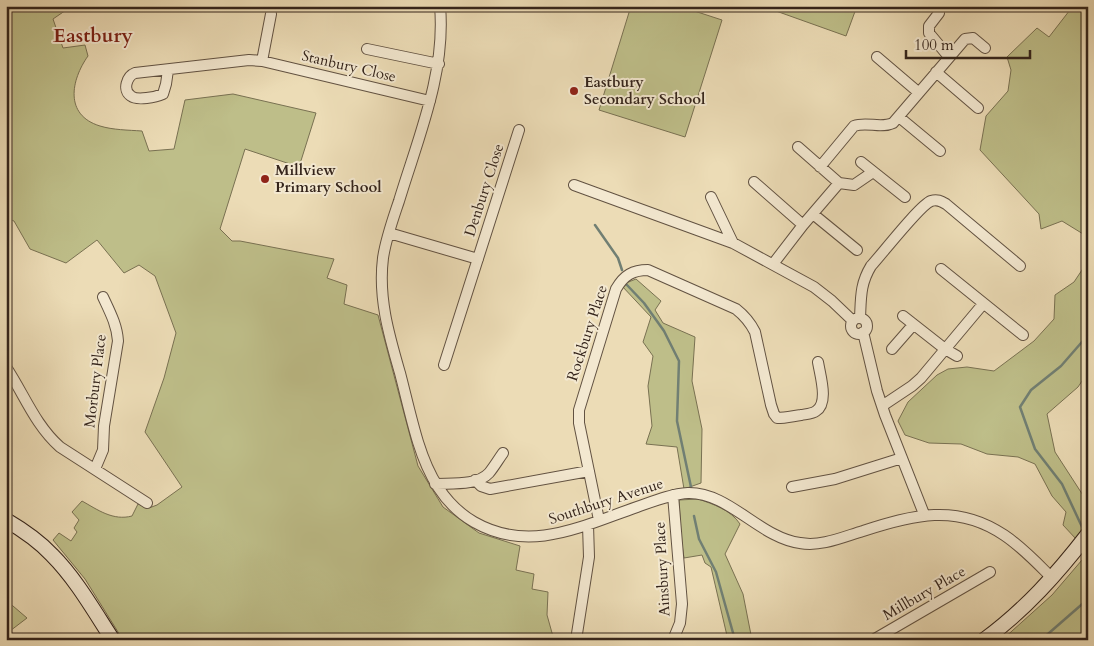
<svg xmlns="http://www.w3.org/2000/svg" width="1094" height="646" viewBox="0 0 1094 646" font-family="Cardo,serif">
<rect width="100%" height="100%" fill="#ecdcb6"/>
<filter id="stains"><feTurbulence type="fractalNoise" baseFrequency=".004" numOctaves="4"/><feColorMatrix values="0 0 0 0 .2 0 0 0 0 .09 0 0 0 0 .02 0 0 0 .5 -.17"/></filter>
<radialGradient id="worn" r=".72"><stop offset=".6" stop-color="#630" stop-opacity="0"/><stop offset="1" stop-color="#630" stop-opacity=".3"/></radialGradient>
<!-- green -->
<path fill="#bebe89" stroke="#797152" d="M 6,6 L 72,6 L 53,19 L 63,48 L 85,45 L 88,56 C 71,80 64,115 100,126 C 113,130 128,130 142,131 L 149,151 L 174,149 L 185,100 L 233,94 L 316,113 L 299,167 L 245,149 L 220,229 L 232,241 L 240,241 L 334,259 L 327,278 L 347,285 L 344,304 L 378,315 L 418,466 L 443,507 L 479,533 L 520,546 L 516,570 L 534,574 L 532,589 L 548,592 L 547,615 L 554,640 L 123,640 L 85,579 L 53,540 L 59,533 L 71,541 L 77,532 L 74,528 L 79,520 L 72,512 L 82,501 C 98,510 113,521 132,516 L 138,504 L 149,508 L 157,505 L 182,487 L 145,432 L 164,378 L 176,333 L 155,276 L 139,265 L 124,273 L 97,240 L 66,263 L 30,249 L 14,221 L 6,218 Z
M 631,6 L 679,6 L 722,20 L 685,137 L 599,110 Z
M 762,6 L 857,6 L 846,36 Z
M 1073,6 L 1088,9 L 1088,237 L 1062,221 L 1041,229 L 1039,214 L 980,150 L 986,116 L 1008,91 L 1011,70 L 1007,57 L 1037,28 L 1049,37 Z
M 1088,261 L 1088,372 L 1078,387 L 1047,414 L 1055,452 L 1088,503 L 1088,523 L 1076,539 L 1063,525 L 1066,512 L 1052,496 L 1035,464 L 1018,457 L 987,454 L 961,444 L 929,443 L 905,435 L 898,421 L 908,402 L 937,375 L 948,369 L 967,367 L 994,371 L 1034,341 L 1054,319 L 1055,295 L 1074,282 Z
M 636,279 L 661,301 L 655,310 L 663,323 L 695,337 L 692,381 L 702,429 L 701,483 L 684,489 L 677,447 L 646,444 L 652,426 L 648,386 L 653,356 L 643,342 L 651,317 L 621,285 Z
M 698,499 C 713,504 731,510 740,524 L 725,554 L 743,594 L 752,640 L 728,640 L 711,567 L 705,563 L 702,555 L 684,558 L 681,538 L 679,500 Z
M 1088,553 L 1088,640 L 1002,640 L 1052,595 Z
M 6,600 L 27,618 L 6,634 Z"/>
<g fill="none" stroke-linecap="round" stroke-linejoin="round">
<!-- stream -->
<path stroke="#717f73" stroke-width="2.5" d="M 595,225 L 618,258 L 622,270
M 626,284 L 644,303 L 664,331 L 679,361 L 677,421 L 691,487
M 694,516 L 699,539 L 716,572 L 735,640
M 1083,529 L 1062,484 L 1035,449 L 1020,407 L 1031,390 L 1061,366 L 1088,335
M 1041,640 L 1088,599"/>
<defs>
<path id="street" d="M 440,6 C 446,73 418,138 399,201 C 393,219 386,238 383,258 C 378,298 389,335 400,373 C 406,396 411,419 418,442 C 428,474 443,504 474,522 C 530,554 582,526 637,507 C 654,501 671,494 688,493 C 729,492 760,538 800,543 C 821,547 843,537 863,531 C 912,515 957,503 1004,535 C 1022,547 1037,563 1052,578
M 939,13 L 929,26 L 929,33 L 949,57
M 367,49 L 439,64
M 877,57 L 918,92
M 262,61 L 271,14
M 168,70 L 166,84 L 163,94 C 156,97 137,101 131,96 C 122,90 127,76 135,73 L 249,60 L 262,61 L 430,101
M 936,72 L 978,108
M 899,117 L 940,151
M 798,147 L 839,183 L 854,185 L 873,172
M 861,162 L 905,197
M 820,167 L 854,126 C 867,121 880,129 893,123 L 965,39 L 973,38 L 985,48
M 754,182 L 803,225
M 574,185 L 733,243 L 814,287 L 832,301 L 853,321
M 711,197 L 733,243
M 813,214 L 857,250
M 389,233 L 478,259
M 773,264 L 803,225 L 839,183
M 941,269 L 1023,335
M 903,316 L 945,349 L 957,356
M 860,318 C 861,298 860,284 871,266 C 882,254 920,205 931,201 C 937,199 941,201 946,204 L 1020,266
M851 326a8 8 0 1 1 16 0a8 8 0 1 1-16 0Z
M 863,332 L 877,391 L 885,415 L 924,514
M 892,349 L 913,325
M 444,365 L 519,130
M 6,367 C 24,394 35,425 60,447 L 147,503
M 882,406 L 912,386 L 921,378 L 983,304
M 95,469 L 103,450 L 104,426 L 118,341 C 117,325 110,312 103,297
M 475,480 L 481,486 L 490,489 L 589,471
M 435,484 C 451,483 477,486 489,473 C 494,467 498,460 503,453
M 792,487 L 835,479 L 902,458
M 673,495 L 682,604 L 680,623 L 673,640
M 599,520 L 579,423 L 579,410 L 616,289 C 624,275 633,270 648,270 L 736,309 C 745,316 750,322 755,332 L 771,405 L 774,414 L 777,418 C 786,418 793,416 801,415 C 806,414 812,414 816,411 C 829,403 820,375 818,362
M 576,640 L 589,557 L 588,525
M 873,640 L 990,572"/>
<path id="secondary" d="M 6,520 C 23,530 39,541 52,555 C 76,579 94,611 113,640
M 984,640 C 1025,610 1057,574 1088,534"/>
</defs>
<!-- street casing -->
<use href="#street" stroke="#625242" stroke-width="12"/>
<!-- secondary casing -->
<use href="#secondary" stroke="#34241b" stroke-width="16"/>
<!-- street -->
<use href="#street" stroke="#f3e8d0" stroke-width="10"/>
<!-- secondary -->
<use href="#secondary" stroke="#f3e8d0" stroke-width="14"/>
</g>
<!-- markers -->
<g fill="#8f2418" stroke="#f3e8d0" stroke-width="2">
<circle cx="574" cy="91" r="5"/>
<circle cx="265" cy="179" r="5"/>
</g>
<g text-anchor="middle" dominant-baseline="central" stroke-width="4" stroke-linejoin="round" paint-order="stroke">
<!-- street labels -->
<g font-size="15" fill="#34241b" stroke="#f3e8d0">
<text transform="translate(349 66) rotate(13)">Stanbury Close</text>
<text transform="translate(484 190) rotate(-72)">Denbury Close</text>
<text transform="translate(587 333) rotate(-72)">Rockbury Place</text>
<text transform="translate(95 381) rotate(-83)">Morbury Place</text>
<text transform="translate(606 501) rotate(-18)">Southbury Avenue</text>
<text transform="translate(662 569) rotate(-93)">Ainsbury Place</text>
<text transform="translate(924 593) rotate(-30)">Millbury Place</text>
</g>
<!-- poi labels -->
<g font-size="15" font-weight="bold" fill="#34241b" stroke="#f3e8d0" text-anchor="start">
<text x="584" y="82">Eastbury<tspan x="584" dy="17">Secondary School</tspan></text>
<text x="275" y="170">Millview<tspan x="275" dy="17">Primary School</tspan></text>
</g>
<!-- district labels -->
<g font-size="20" font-weight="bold" fill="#7a1f14" stroke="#f3e8d0">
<text x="93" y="35">Eastbury</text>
</g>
</g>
<!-- margin -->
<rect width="1094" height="646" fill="none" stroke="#ecdcb6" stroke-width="25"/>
<rect x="8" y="8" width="1079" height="631" fill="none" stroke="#34241b" stroke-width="2.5"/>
<rect x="12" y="12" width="1069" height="621" fill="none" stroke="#34241b"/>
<!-- scale -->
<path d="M906 50v8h124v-8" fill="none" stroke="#34241b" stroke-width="2.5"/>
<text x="914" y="50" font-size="15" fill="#34241b" stroke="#f3e8d0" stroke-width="4" paint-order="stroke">100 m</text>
<rect width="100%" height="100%" filter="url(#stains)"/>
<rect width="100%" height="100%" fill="url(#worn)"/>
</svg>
